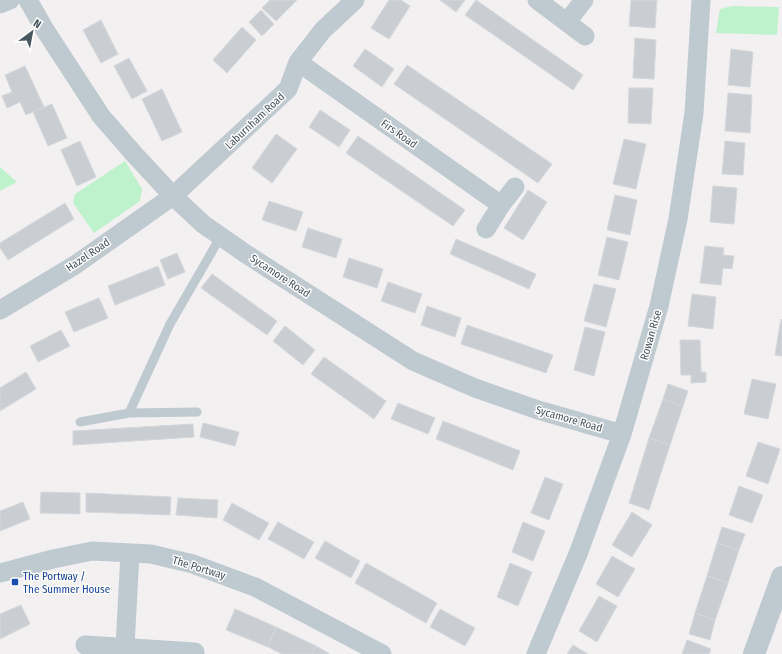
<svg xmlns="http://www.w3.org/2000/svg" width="782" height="654" viewBox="0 0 782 654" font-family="'Fira Sans Condensed',sans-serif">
<rect width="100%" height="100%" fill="#f3f0f1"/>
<!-- green -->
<path fill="#bef2cd" d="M 732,6 L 779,7 L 777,35 L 716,33 L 720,9 Z
M 125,161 L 142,189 L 140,201 L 94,233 L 73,203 L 75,194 Z
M 0,167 L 17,182 L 0,191 Z"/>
<!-- building -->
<path fill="#caced3" stroke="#d4d7dc" d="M 270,0 L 297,0 L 276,21 L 262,8 Z
M 389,0 L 401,0 L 410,6 L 389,39 L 371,28 Z
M 440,0 L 465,0 L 456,12 Z
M 476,0 L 583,75 L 573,90 L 465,15 Z
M 631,0 L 657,0 L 655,28 L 629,26 Z
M 261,10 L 274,24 L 262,36 L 249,22 Z
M 101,20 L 118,54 L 101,63 L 83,30 Z
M 242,27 L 256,40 L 227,73 L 213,60 Z
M 635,38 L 656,40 L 654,79 L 633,78 Z
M 365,49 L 394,69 L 382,87 L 353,66 Z
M 731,49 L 753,52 L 750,87 L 728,85 Z
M 129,58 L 147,91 L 132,99 L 114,66 Z
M 407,65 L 552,164 L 538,183 L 394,84 Z
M 25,66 L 44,107 L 26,115 L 20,102 L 7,108 L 2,96 L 12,92 L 5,75 Z
M 629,88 L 653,88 L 651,124 L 628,123 Z
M 162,89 L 182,132 L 162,141 L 142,99 Z
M 728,93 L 752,95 L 750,133 L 725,131 Z
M 52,104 L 67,138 L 48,146 L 33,112 Z
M 320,110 L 350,130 L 339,147 L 309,127 Z
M 276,134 L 297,149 L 272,183 L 252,168 Z
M 358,136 L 465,210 L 453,226 L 346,153 Z
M 624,139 L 646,144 L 636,189 L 613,184 Z
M 80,141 L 96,177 L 77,186 L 61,150 Z
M 725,141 L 745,143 L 743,175 L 722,174 Z
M 713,186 L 737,188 L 734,224 L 710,222 Z
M 528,190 L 547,202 L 523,240 L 504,228 Z
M 615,195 L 637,200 L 630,235 L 607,230 Z
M 269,201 L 303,212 L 296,231 L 262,220 Z
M 65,203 L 74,219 L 8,260 L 0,248 L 0,243 Z
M 308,228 L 342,239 L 336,258 L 302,247 Z
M 607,237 L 628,242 L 619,280 L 598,275 Z
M 456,239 L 536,274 L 529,289 L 450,254 Z
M 705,246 L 724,248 L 723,255 L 734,256 L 732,269 L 723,268 L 721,285 L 700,283 Z
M 177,253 L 185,272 L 168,279 L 160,260 Z
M 349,258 L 383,269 L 377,288 L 343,277 Z
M 158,266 L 165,285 L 115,305 L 108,286 Z
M 212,274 L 277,321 L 267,335 L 201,288 Z
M 388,282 L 422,294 L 415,313 L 381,301 Z
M 594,284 L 616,289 L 606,327 L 584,321 Z
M 692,294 L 716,297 L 713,329 L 688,326 Z
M 99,298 L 108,318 L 74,332 L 65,312 Z
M 427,306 L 461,318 L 455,337 L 421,325 Z
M 781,319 L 782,320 L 782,356 L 775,355 Z
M 467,325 L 553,355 L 546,373 L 461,344 Z
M 285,326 L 315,350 L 303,365 L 273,341 Z
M 585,327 L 605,332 L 594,376 L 574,370 Z
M 61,330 L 70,346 L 38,362 L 30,346 Z
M 680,340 L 700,340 L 701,372 L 706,372 L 706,382 L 691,383 L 691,375 L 681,375 Z
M 324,357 L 386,401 L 374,419 L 311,374 Z
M 26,372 L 36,389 L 0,411 L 0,388 Z
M 752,379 L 776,384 L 768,419 L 744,414 Z
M 668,384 L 688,391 L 683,406 L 663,399 Z
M 663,399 L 683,406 L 670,445 L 649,438 Z
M 398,403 L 435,418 L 428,434 L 391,419 Z
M 443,421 L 520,451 L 513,470 L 436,439 Z
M 203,423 L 239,432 L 235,446 L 200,437 Z
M 193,424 L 194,437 L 73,445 L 73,431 Z
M 649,438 L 670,445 L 649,510 L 629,503 Z
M 758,442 L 780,449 L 768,484 L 746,476 Z
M 545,477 L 563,484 L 549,520 L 531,513 Z
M 739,486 L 763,495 L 752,523 L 729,515 Z
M 41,492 L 80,493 L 80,514 L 40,513 Z
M 86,493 L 171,497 L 170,515 L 86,512 Z
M 178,498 L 218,500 L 217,518 L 176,515 Z
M 23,502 L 30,519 L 0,531 L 0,511 Z
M 232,503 L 269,523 L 259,540 L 223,520 Z
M 632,512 L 652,525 L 632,557 L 612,545 Z
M 278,522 L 314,542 L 304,559 L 268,539 Z
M 523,522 L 545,531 L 533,561 L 512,552 Z
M 722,527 L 745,534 L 739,550 L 717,543 Z
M 325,541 L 360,561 L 351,578 L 315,558 Z
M 717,543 L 739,550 L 728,583 L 707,576 Z
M 612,556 L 635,569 L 618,597 L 596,584 Z
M 366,563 L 437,603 L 426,623 L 355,583 Z
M 510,563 L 532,572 L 518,606 L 497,597 Z
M 707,576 L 728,583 L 715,620 L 695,613 Z
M 599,596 L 617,606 L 597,642 L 579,631 Z
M 21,605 L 30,624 L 0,639 L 0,614 Z
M 235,609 L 276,627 L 268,647 L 226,630 Z
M 440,609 L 475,628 L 465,646 L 430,627 Z
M 695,613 L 715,620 L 710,640 L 689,634 Z
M 276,627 L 316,646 L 312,654 L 282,654 L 268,647 Z
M 687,640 L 711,649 L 709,654 L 682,654 Z
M 573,645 L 588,654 L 567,654 Z
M 316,646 L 330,654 L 312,654 Z"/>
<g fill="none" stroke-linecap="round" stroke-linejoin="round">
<!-- service -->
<path stroke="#bec9d0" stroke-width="9" d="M 129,413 L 170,324 L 221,236
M 80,422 L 129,413 L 197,412"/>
<!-- minor -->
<path stroke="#bec9d0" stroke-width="19" d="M 28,0 L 45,30 L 101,116 L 134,154 L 173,196 L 203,224 L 246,254 L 413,361 L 475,388 L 538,410 L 622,434
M 537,0 L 585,36
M 0,4 L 10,0
M 567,22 L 584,0
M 298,62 L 501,205
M 486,229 L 501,205 L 515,187
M 0,310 L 75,265 L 173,196 L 288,89 L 298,62 L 323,30 L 355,0
M 0,573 L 53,559 L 92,551 L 151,554 L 193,564 L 255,587 L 382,654
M 85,645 L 195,652
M 125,647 L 130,553
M 536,654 L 578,554 L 622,434 L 659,306 L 678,219 L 694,113 L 701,0"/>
<!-- tertiary -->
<path stroke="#bec9d0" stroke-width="22" d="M 754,654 L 782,577"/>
</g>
<!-- markers -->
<rect fill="#1a4fb4" stroke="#fff" stroke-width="1.5" x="11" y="578" width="8" height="8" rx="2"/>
<g text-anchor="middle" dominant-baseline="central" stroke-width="3" stroke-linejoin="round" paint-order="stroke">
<!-- street labels -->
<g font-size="11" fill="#47565f" stroke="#fff">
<text transform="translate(255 121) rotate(-43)">Laburnham Road</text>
<text transform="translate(399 134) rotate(35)">Firs Road</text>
<text transform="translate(88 255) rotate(-34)">Hazel Road</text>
<text transform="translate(280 276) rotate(33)">Sycamore Road</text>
<text transform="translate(651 335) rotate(-74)">Rowan Rise</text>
<text transform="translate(569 419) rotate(16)">Sycamore Road</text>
<text transform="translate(199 568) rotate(17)">The Portway</text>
</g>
<!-- transit labels -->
<g font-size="11" fill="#164399" stroke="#fff" text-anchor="start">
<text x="23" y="576">The Portway /<tspan x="23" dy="13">The Summer House</tspan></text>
</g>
</g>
<!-- north arrow -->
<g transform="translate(32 32) rotate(32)" stroke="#ffffff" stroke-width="3" paint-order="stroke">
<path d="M0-3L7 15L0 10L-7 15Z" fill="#47565f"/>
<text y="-6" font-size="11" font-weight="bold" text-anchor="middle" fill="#47565f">N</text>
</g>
</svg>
